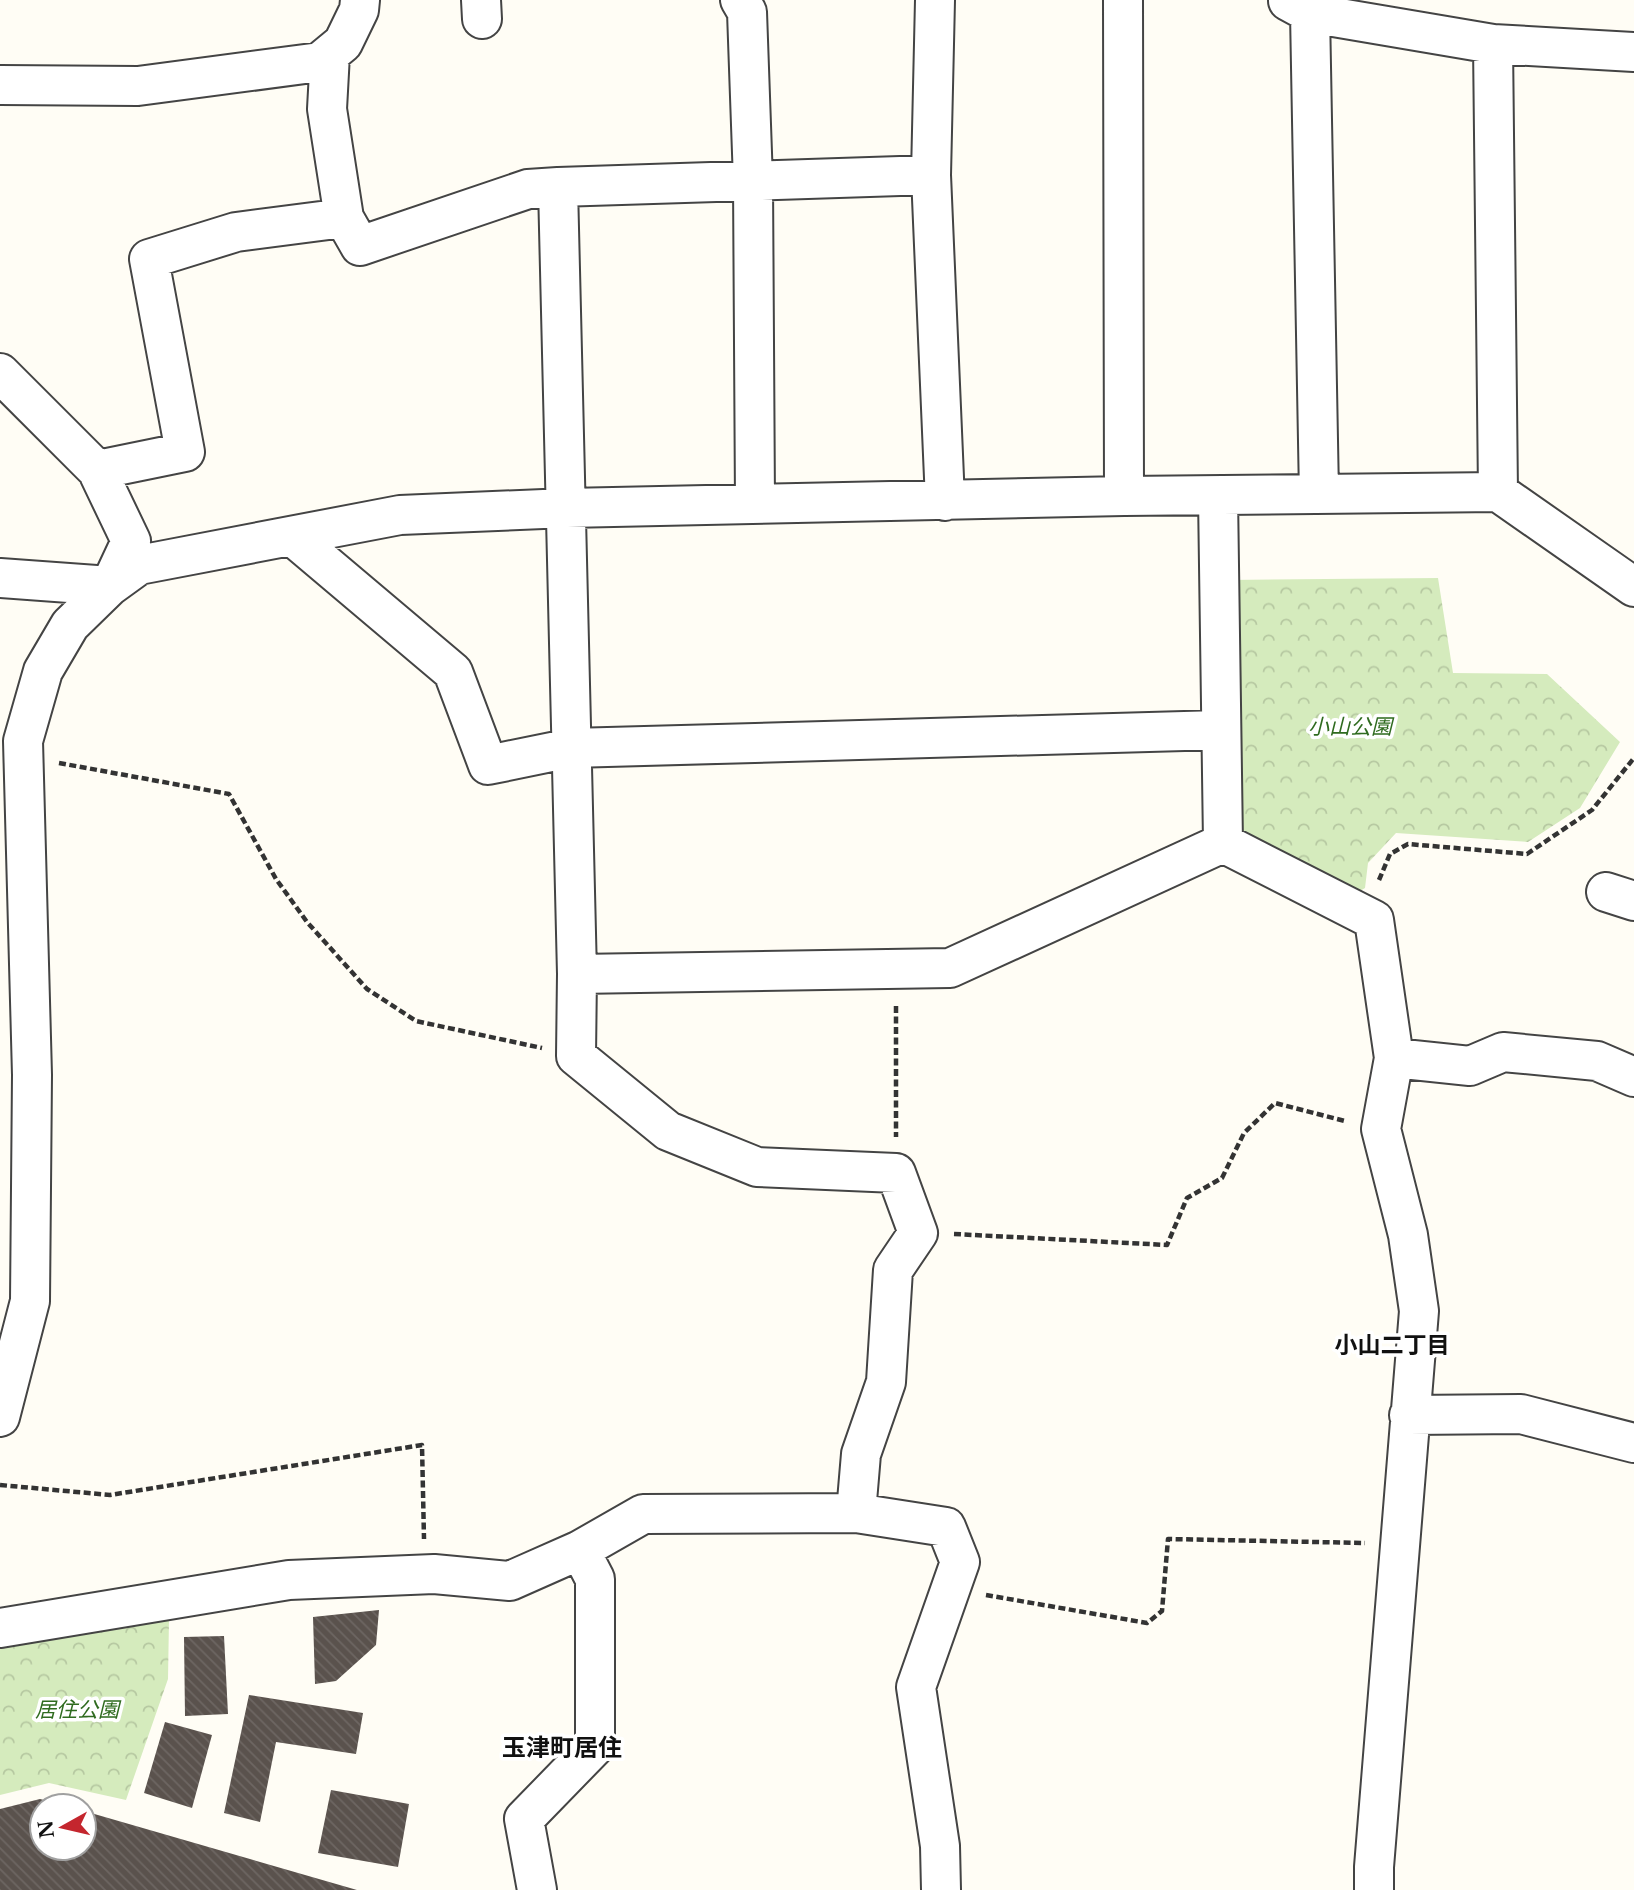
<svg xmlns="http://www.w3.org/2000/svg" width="1634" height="1890" viewBox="0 0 1634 1890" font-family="'Libre Baskerville','Noto Sans JP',serif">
<defs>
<pattern id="park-crowns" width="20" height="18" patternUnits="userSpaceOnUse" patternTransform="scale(1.75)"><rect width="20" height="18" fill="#d5ebbd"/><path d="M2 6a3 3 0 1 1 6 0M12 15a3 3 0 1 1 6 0" fill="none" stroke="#b6c8a1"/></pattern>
<pattern id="building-back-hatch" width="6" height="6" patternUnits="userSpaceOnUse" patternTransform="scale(1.75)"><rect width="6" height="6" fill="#5a524d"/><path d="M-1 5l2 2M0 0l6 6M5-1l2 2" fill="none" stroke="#6d6662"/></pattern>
</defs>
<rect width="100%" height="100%" fill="#fffdf5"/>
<!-- park -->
<path fill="url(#park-crowns)" d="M 1438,578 L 1453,673 L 1547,674 L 1620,742 L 1580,808 L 1528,842 L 1396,833 L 1368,863 L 1365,888 L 1348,898 L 1251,843 L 1238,824 L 1228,580 Z
M 169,1619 L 168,1679 L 126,1800 L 49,1783 L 0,1795 L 0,1644 Z"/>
<!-- building -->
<path fill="url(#building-back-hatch)" d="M 379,1610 L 376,1645 L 336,1681 L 315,1684 L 313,1617 Z
M 224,1636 L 228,1714 L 185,1716 L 184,1637 Z
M 249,1695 L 363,1713 L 356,1754 L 276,1742 L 260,1822 L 224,1813 Z
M 165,1722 L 212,1735 L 192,1808 L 144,1793 Z
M 331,1790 L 409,1804 L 398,1867 L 318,1853 Z
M 40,1799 L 63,1805 L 42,1806 L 42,1848 L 84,1848 L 84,1811 L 357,1890 L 0,1890 L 0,1809 Z"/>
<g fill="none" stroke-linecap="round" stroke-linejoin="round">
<defs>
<path id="minor" d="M 481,0 L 482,19
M 740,0 L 747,12 L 753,181 L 755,504
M 935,0 L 931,175 L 945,501
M 1123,0 L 1124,496
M 1314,0 L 1310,13 L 1319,494
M 1288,1 L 1310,13 L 1493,44 L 1634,52
M 1493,44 L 1498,492
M 330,54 L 327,109 L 344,218
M 0,85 L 138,86 L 320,62 L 343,43 L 359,10 L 360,0
M 931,175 L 558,187 L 577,974 L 950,968 L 1223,843 L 1218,496
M 0,373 L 97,470 L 131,541 L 110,586
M 97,470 L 185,452 L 149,259 L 236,232 L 344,218 L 360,246 L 528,189 L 558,187
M 292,536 L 453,672 L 488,765 L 571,748 L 1220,730
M 0,578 L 110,586
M 1223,843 L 1374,920 L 1394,1058 L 1381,1129 L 1408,1235 L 1419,1311 L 1374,1867 L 1374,1890
M 1606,892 L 1634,901
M 577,974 L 576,1056 L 668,1131 L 757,1167 L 896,1173 L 918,1233 L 893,1270 L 886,1382 L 861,1454 L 856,1513
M 1394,1058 L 1470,1066 L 1503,1052 L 1597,1061 L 1634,1077
M 1409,1415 L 1521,1414 L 1634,1443
M 0,1417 L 30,1301 L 32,1075 L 23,741 L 43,671 L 70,625 L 110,586 L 139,565 L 400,515 L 567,508 L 1124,496 L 1498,492 L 1634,587
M 0,1628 L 289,1580 L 434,1574 L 510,1581 L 580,1550 L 643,1514 L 856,1513 L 946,1527 L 960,1562 L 916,1687 L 940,1846 L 941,1890
M 537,1890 L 524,1819 L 595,1746 L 595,1579 L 580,1550"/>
</defs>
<!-- minor casing -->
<use href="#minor" stroke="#444" stroke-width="42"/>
<!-- path -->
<path stroke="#333" stroke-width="4.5" stroke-dasharray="7 3.5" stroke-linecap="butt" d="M 59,763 L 229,794 L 276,879 L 307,922 L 367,989 L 416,1021 L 542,1048
M 1379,880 L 1390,854 L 1408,844 L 1527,854 L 1592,810 L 1634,758
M 896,1006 L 896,1137
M 954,1234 L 1167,1245 L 1187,1198 L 1222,1178 L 1244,1133 L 1275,1103 L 1345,1121
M 0,1485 L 110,1495 L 422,1445 L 424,1539
M 986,1595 L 1147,1623 L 1162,1611 L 1168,1539 L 1365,1543"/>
<!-- minor -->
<use href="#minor" stroke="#fff" stroke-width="38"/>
</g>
<g text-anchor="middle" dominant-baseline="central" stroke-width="7" stroke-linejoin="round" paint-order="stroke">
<!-- park labels -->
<g font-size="21" font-style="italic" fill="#2f6b1f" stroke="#fff">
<text x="1350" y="727">小山公園</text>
<text x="77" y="1710">居住公園</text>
</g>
<!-- neighbourhood labels -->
<g font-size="23" font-weight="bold" fill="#111" stroke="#fff">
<text x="1392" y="1345">小山二丁目</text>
</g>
<!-- quarter labels -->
<g font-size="24" font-weight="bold" fill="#111" stroke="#fff">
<text x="562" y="1747">玉津町居住</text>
</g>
</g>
<!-- north arrow -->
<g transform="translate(63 1827) rotate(262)"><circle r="33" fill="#ffffff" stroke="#a0a0a0" stroke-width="2"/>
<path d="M0-5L12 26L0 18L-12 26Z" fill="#c4262e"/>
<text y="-10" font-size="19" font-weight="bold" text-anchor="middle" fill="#111111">N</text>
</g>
</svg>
